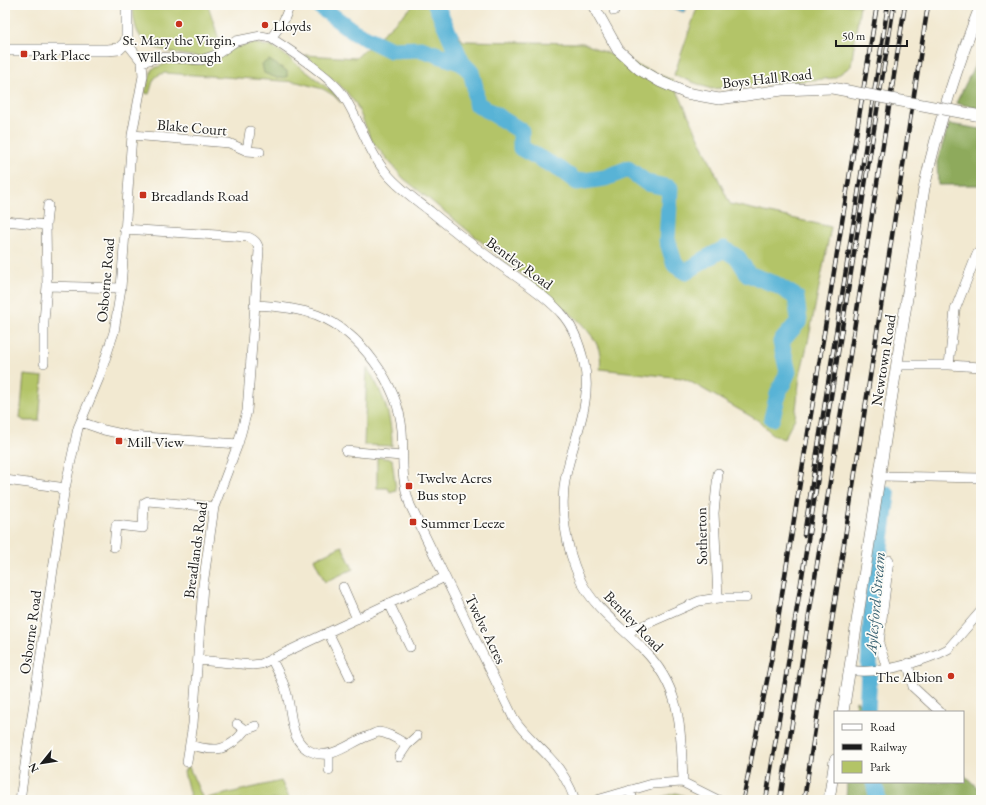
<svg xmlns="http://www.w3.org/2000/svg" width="986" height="805" viewBox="0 0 986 805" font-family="'EB Garamond',serif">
<rect width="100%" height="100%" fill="#fdfcf7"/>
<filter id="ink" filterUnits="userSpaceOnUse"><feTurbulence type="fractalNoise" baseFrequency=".025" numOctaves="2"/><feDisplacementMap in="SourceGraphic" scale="8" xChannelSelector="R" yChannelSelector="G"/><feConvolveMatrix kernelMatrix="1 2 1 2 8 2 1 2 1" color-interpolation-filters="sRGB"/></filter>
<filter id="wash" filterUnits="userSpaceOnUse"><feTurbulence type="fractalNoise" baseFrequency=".012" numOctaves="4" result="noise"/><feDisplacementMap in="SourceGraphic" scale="16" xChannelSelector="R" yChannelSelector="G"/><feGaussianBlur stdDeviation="0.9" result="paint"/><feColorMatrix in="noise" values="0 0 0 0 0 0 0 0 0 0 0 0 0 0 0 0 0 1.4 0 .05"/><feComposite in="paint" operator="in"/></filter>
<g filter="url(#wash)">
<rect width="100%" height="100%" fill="#f2e9d1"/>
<!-- green -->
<path fill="#b3c467" stroke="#687042" d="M 133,5 L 208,5 L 220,43 C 215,48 211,54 204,56 C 196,59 151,49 145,42 C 135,33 133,18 133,5 Z
M 414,5 L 436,5 L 463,41 L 583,43 L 672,80 L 730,204 L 831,227 L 808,342 L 800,375 L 795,418 L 784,439 L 773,435 L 759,421 L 689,381 L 682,378 L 600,369 C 603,347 593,336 578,320 L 403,178 L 372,141 L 356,104 L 345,90 L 305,55 L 356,58 Z
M 698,5 L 860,5 L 851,66 L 834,78 L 711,89 L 674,75 Z
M 253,43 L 272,47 L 281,52 L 333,92 L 341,103 L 333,95 L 323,89 L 297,82 L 165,73 C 152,75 153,83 149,94 L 145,93 L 152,69 L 168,63 L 206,64 L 215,60 L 231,49 Z
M 367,368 C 383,392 392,417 392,446 L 364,445 Z
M 24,375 L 43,377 L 39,421 L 24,421 L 20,418 Z
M 377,457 L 392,459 L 396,490 L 390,492 L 388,488 L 377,488 Z
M 342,546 L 353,569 L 325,582 L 314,559 Z
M 188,765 L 203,799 L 281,781 L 290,800 L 191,800 L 184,772 Z
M 676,793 L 696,800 L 663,800 L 662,797 Z"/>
<!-- forest -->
<path fill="#8eaa5c" stroke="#55633c" d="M 981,58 L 981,109 L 956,103 L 977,61 Z
M 269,60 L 287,71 L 287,77 L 277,78 L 264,73 L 262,64 Z
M 949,124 L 981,129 L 981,185 L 938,185 L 937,162 Z
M 856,701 L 876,712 L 855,712 Z
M 963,774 L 981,791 L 981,800 L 846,800 L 847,782 L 963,782 Z"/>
<!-- water -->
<path fill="#58b3d6" stroke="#3a6879" d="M 673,5 L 685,7 L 686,11 L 683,12 L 672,8 Z"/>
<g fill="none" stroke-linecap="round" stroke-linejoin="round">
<!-- river -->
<path stroke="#58b3d6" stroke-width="17" d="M 318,5 L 354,32 L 391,50 L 421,49 L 462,63
M 436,5 L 462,63 L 471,72 L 475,87 L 476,103 L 521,131 L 521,148 L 561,170 L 577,182 L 605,178 L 628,169 L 647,183 L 670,188 L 667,240 L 675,265 L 686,272 L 707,258 L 724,249 L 738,258 L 748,274 L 775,284 L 796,297 L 799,321 L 781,342 L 788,372 L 778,394 L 772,418
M 867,712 L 872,605 L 887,495
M 874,782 L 878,800"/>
</g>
</g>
<g filter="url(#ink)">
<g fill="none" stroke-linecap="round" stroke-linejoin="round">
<defs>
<path id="minor" d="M 614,11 L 614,5
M 271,38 L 283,22 L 290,5
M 126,42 L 142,62 L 160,57 L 201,60 L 216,55 L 236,41 L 261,36 L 271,38 C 291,51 330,76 343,95 C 360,121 368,152 388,175 C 400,189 416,200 430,211 C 455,232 480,251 507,270 C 525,283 546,296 561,313 C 573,326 580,345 584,363 C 593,402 574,437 566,475 C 559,507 566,549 580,579 C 594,609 622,627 644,650 C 682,689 680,727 683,778 L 682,782
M 132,135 L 229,143 L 247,151 L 260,152
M 247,151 L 250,131
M 5,221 L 46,225
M 124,229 L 248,237 C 255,240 258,243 259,251 L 247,411 L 238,444 L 214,507 L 203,585 L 193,724 L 187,762
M 47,286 L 121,288
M 254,305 C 275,306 297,308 317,315 C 360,332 398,384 402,430 C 404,458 400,477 410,505 L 513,717 C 522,732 536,743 548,756 C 561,769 569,783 575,800
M 44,363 L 44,321 L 47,286 L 46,225 L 48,205
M 898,365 L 949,365 L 981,367
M 949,365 L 955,310 L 977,254 L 981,250
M 81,422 L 104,430 L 131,436 L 238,444
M 346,451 L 401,456
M 718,473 L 714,513 L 718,598
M 880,476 L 981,478
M 5,480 L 59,487 L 64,493
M 114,547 L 116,525 L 143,528 L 144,503 L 148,501 L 214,507
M 343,587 L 357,619
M 389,603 L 410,647
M 328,632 L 350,677
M 626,633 L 699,601 L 718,598 L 746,598
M 198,660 L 252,665 L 261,664 L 445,577
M 272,660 C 277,670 283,680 286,691 C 293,712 288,742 312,752 C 333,761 351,741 371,735 C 373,734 377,732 379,732 C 389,733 399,740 407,745
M 908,663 L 913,687 L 940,712
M 887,668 L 879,644 L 889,560
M 849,670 C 878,675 913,664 940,653 L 948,649 L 981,611
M 245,730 L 256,726
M 190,745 C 216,752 228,752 245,730 L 237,724
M 329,755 L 329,770
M 399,757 L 407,745 L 417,736
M 682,782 L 718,800
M 630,790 L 633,800
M 20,800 L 64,493 L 78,428 L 99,378 L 114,332 L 121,288 L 132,135 L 143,76 L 142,62
M 597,800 L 652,784 L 682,782"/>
<path id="tertiary" d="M 593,5 L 618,50 L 639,69 L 661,82 L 686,93 L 719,99 L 782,90 L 832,88
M 5,50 L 107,50 L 119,49 L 126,42 L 127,37 L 127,5
M 843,712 L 924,188 C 938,126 957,65 981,5
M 829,800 L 835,760"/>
</defs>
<!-- minor casing -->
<use href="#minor" stroke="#67645b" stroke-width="10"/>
<!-- tertiary casing -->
<use href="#tertiary" stroke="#67645b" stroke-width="12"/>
<!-- minor -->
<use href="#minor" stroke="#fff" stroke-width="9"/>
<!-- tertiary -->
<use href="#tertiary" stroke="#fff" stroke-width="11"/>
<defs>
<path id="rail" d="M 804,535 L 888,5
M 743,800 L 772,656 L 877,5
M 766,800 L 894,5
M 780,800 L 905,5
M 804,800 L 928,5"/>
</defs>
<!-- rail casing -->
<use href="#rail" stroke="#1c1c1c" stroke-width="4.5"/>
<!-- rail -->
<use href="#rail" stroke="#fdfcf7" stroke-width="3" stroke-dasharray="9" stroke-linecap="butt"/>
<defs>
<path id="tertiary-bridge" d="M 832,88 L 981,116"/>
</defs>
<!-- tertiary-bridge casing -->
<use href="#tertiary-bridge" stroke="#67645b" stroke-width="12" stroke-linecap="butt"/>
<!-- tertiary-bridge -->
<use href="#tertiary-bridge" stroke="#fff" stroke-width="11"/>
</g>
</g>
<!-- markers -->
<g fill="#c8321e" stroke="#fdfcf7" stroke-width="1.5">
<circle cx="179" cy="24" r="4"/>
<circle cx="265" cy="25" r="4"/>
<rect x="20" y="50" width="8" height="8" rx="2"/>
<rect x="139" y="191" width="8" height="8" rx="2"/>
<rect x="115" y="437" width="8" height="8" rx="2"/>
<rect x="405" y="482" width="8" height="8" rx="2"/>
<rect x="409" y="518" width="8" height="8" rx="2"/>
<circle cx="951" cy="676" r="4"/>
</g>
<g text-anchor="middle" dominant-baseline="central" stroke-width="3.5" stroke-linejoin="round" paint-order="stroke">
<!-- poi labels -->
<g font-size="15" fill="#1c1c1c" stroke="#fdfcf7" text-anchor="start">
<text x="273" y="25">Lloyds</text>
<text x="179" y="39" text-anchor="middle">St. Mary the Virgin,<tspan x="179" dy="17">Willesborough</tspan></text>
<text x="32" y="54">Park Place</text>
<text x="151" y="195">Breadlands Road</text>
<text x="127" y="441">Mill View</text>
<text x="417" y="477">Twelve Acres<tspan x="417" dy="17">Bus stop</tspan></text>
<text x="421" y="522">Summer Leeze</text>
<text x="943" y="676" text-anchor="end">The Albion</text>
</g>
<!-- street labels -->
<g font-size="15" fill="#1c1c1c" stroke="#fdfcf7">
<text transform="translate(767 78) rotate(-6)">Boys Hall Road</text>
<text transform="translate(192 127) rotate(5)">Blake Court</text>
<text transform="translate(520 263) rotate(36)">Bentley Road</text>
<text transform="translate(105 280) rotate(-85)">Osborne Road</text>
<text transform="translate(883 360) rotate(-81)">Newtown Road</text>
<text transform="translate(701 536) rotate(-91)">Sotherton</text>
<text transform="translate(195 550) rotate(-82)">Breadlands Road</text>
<text transform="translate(634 621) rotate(46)">Bentley Road</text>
<text transform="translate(486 629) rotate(64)">Twelve Acres</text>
<text transform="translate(30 632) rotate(-82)">Osborne Road</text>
</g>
<!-- water labels -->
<g font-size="16" font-style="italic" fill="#376070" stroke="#fdfcf7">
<text transform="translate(875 603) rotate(-85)">Aylesford Stream</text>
</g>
</g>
<!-- margin -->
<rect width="986" height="805" fill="none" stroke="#fdfcf7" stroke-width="20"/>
<!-- legend -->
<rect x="834" y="711" width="130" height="72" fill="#fdfcf7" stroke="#a3a29f"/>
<rect x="842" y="724" width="20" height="6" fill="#ffffff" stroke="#a3a29f"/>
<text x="870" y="731" font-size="12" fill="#1c1c1c">Road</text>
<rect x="842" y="744" width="20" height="6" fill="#1c1c1c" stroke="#a3a29f"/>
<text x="870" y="751" font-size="12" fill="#1c1c1c">Railway</text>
<rect x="842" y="761" width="20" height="12" fill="#b3c467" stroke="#a3a29f"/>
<text x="870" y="771" font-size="12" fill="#1c1c1c">Park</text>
<!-- north arrow -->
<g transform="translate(42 763) rotate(240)" stroke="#fdfcf7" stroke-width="3" paint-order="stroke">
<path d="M0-3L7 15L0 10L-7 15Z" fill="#1c1c1c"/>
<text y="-6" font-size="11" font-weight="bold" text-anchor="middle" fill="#1c1c1c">N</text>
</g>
<!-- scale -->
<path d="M836 40v6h71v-6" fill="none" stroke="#1c1c1c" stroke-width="2"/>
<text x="842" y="40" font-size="12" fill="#1c1c1c" stroke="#fdfcf7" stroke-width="3" paint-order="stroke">50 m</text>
</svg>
